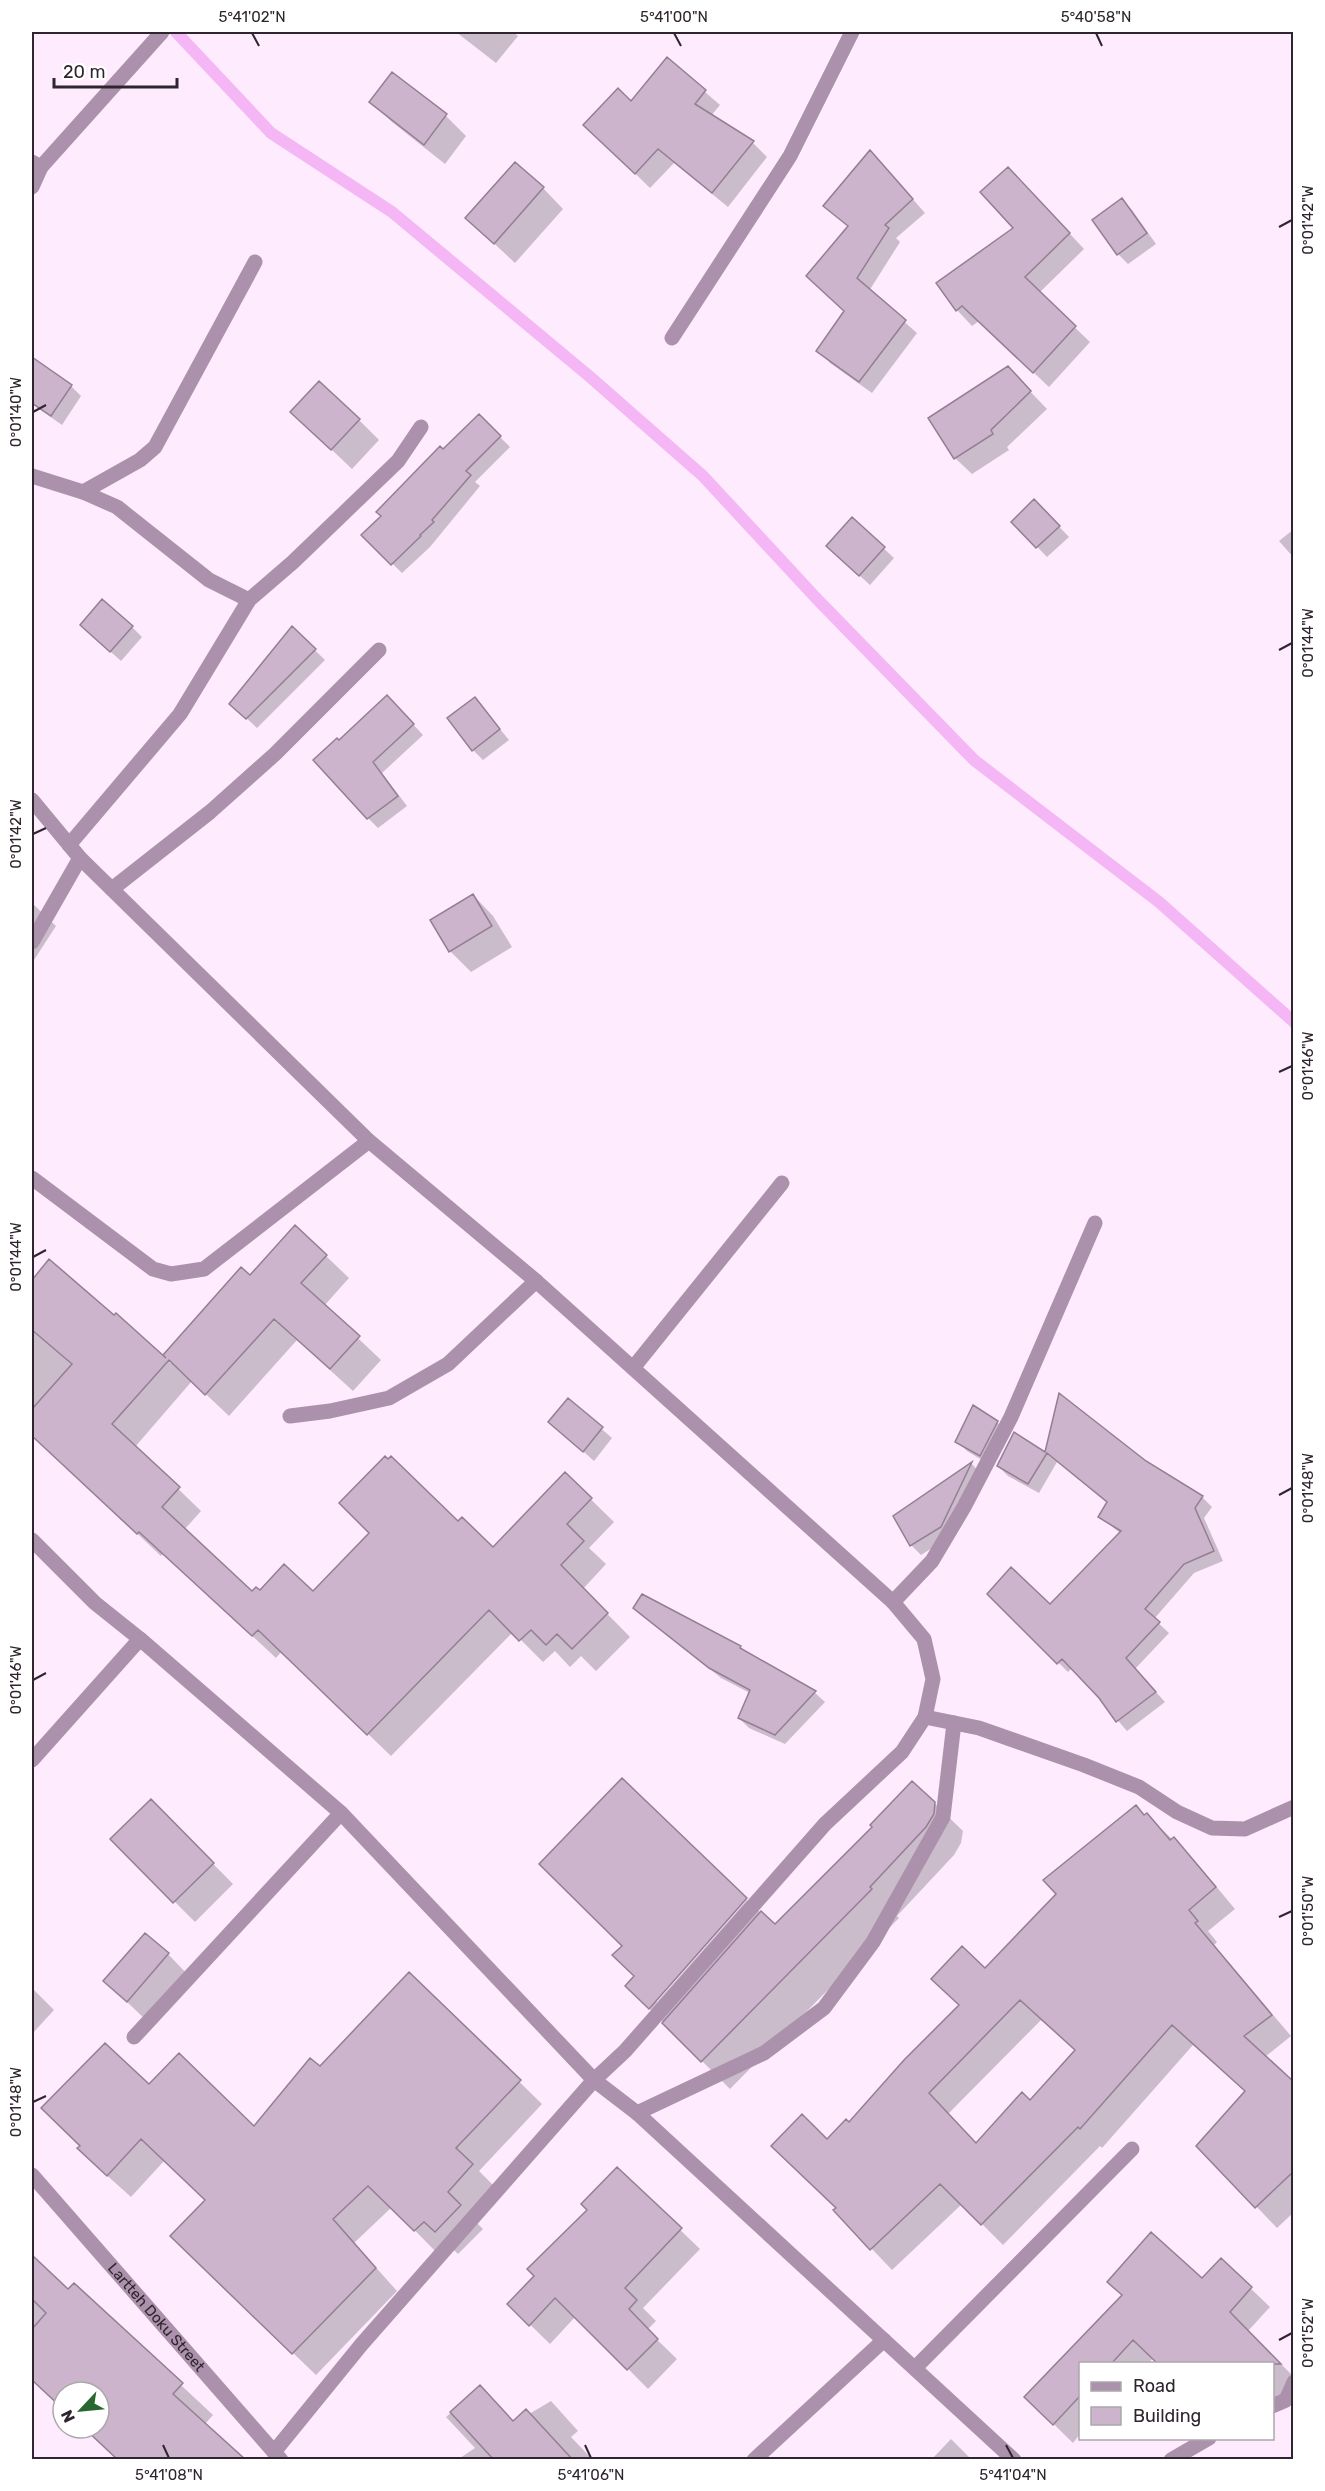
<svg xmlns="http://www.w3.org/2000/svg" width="1325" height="2491" viewBox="0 0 1325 2491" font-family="Rubik,sans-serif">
<rect width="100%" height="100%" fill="#feebfe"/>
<!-- shadow -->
<path fill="#0003" fill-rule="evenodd" d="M 456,32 L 513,32 L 518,36 L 496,63 Z
M 667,59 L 720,105 L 711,116 L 753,143 L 767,157 L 728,207 L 674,163 L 650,188 L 600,139 Z
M 371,102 L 446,116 L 466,136 L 445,164 L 392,122 Z
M 882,164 L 925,213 L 896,238 L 900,242 L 869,291 L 917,333 L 872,393 L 830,363 L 818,350 L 846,312 L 849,227 L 825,206 Z
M 1024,184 L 1084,249 L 1039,293 L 1090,342 L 1049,387 L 979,321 L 972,326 L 957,310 L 1015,228 Z
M 543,188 L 563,209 L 515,263 L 467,218 Z
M 1122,200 L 1132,210 L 1156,244 L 1128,264 L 1118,254 Z
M 43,367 L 71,386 L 81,396 L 62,425 L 32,404 L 32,384 Z
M 1024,385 L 1047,409 L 1007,447 L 1009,450 L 972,474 L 955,458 Z
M 479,416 L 510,447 L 475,482 L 480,486 L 430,547 L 402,573 L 363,535 Z
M 359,420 L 379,440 L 352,469 L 313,432 Z
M 1044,511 L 1069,537 L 1047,557 L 1013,522 Z
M 852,519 L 894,558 L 870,585 L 838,556 Z
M 1294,529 L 1294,558 L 1279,541 Z
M 132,627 L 142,637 L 121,661 L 92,635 Z
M 292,628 L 325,660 L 257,728 L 241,713 Z
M 475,699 L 509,740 L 483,760 L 473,750 Z
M 397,707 L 423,735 L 382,773 L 407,806 L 378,828 L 368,818 L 339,742 Z
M 473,895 L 493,916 L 512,947 L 471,972 L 450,951 L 432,920 Z
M 32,903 L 56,926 L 32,963 Z
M 326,1256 L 349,1278 L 324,1306 L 381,1360 L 353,1391 L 297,1340 L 229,1416 L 192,1381 L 135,1447 L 201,1511 L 184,1530 L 252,1593 L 313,1593 L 458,1523 L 493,1549 L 565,1474 L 614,1522 L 589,1548 L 606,1564 L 583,1589 L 630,1637 L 596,1671 L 581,1656 L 570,1667 L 555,1651 L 543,1662 L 513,1632 L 391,1756 L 282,1651 L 276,1658 L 163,1553 L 161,1556 L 32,1434 L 32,1283 L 49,1261 L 115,1317 L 116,1315 L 170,1363 L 250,1278 Z
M 1060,1395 L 1145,1462 L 1202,1497 L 1212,1507 L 1204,1518 L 1223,1561 L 1194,1573 L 1154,1619 L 1169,1633 L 1135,1669 L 1165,1702 L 1127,1731 L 1072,1668 L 1068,1672 L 989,1594 L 1050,1606 L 1120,1533 L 1100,1517 L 1108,1503 L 1057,1462 L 1039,1493 L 1008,1476 L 998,1466 L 1015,1434 L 1046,1455 Z
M 568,1400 L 612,1438 L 594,1461 L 550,1422 Z
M 997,1422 L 1007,1433 L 990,1465 L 967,1451 L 957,1441 Z
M 972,1464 L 981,1474 L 951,1536 L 921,1555 L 911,1545 L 895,1517 Z
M 635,1608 L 740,1647 L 746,1653 L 815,1693 L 825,1702 L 785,1744 L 749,1728 L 739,1718 L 750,1693 L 721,1678 Z
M 622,1780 L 655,2000 L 657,2002 L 747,1900 L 775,1926 L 874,1827 L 934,1803 L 963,1831 L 961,1843 L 954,1855 L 897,1916 L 899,1918 L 730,2089 L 627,1986 L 636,1976 L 624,1946 Z
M 151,1801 L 233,1884 L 195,1922 L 112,1839 Z
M 1147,1815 L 1194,1860 L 1235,1909 L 1208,1931 L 1217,1942 L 1214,1945 L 1291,2036 L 1265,2057 L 1294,2083 L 1294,2212 L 1277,2228 L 1198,2146 L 1246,2092 L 1193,2045 L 1102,2148 L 1100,2146 L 1003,2245 L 962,2204 L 892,2270 L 835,2210 L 837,2208 L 827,2141 L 849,2124 L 960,2005 L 985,1971 ZM 1041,2020 L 1076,2051 L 1030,2102 L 977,2144 L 948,2114 Z
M 168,1954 L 188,1975 L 148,2022 L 105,1981 Z
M 409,1974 L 542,2104 L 479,2171 L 495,2187 L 469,2215 L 483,2229 L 458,2254 L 447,2243 L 437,2253 L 392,2207 L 354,2243 L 397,2291 L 316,2375 L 195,2259 L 206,2201 L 164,2161 L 131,2197 L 102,2171 L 149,2086 L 254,2128 L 320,2068 Z
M 32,1988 L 54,2010 L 32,2034 Z
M 617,2169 L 700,2249 L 643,2308 L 656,2321 L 647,2330 L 677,2359 L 648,2389 L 576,2316 L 550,2344 L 509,2304 L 589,2210 Z
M 32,2257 L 68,2291 L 74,2285 L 213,2415 L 205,2424 L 118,2460 L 84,2428 L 99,2428 L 99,2392 L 63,2392 L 63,2409 L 32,2380 Z
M 1221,2260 L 1270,2307 L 1248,2331 L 1294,2377 L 1294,2397 L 1272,2400 L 1272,2364 L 1153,2358 L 1148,2364 L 1080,2364 L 1080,2434 L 1073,2443 L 1026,2397 L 1124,2296 L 1202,2280 Z
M 480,2387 L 514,2423 L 551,2401 L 578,2431 L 571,2437 L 593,2460 L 457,2460 L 475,2448 L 446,2417 Z
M 951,2439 L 972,2460 L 931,2460 Z"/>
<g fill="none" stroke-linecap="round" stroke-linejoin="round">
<!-- stream -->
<path stroke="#f4b6f5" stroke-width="12" d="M 176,32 L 271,133 L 392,212 L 589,376 L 703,476 L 816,598 L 974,760 L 1159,902 L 1294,1022"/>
</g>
<!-- building -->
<path fill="#cbb4cc" stroke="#947e94" stroke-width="1.5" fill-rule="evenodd" d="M 667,57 L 706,90 L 695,104 L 754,141 L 712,193 L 658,149 L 635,174 L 583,125 L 618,88 L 631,101 Z
M 392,72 L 447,114 L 424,145 L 369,102 Z
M 870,150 L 913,199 L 885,225 L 889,228 L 857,278 L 906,320 L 859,382 L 816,351 L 844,311 L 806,276 L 848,226 L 823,206 Z
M 515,162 L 544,187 L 494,244 L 465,218 Z
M 1008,167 L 1070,233 L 1025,277 L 1076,326 L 1033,373 L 962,306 L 956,311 L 936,283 L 1013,228 L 980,192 Z
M 1122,198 L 1147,233 L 1117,255 L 1092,220 Z
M 32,357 L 72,385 L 51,416 L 32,403 Z
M 1008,366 L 1031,391 L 991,430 L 993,434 L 954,459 L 928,418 Z
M 319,381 L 360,419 L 331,450 L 290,412 Z
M 479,414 L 501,436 L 466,471 L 471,475 L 432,520 L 434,522 L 420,535 L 421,536 L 391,565 L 361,535 L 381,516 L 376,512 L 440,446 L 443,449 Z
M 1034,499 L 1060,526 L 1036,548 L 1011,522 Z
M 852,517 L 885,547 L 859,576 L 826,546 Z
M 102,599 L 133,626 L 110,652 L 80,625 Z
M 292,626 L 316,649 L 246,719 L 229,704 Z
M 387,695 L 414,724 L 373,762 L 398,796 L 367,819 L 313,760 L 337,738 L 339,740 Z
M 475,697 L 500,729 L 472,751 L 447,718 Z
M 473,894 L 492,926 L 449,952 L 430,920 Z
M 295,1225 L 327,1255 L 301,1283 L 360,1336 L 330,1369 L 274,1319 L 205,1395 L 169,1360 L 112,1424 L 180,1487 L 162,1507 L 252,1591 L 256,1587 L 260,1590 L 284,1564 L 313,1591 L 369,1533 L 339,1503 L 385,1456 L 388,1459 L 391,1456 L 458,1521 L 462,1517 L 493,1547 L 565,1472 L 592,1498 L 567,1524 L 584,1541 L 561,1565 L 608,1613 L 572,1649 L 557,1634 L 546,1645 L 531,1630 L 519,1641 L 489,1610 L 367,1735 L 258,1630 L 252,1636 L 139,1532 L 137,1534 L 32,1436 L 32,1409 L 72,1364 L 32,1330 L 32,1280 L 49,1259 L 114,1315 L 116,1313 L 166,1358 L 163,1355 L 241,1267 L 250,1275 Z
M 1059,1393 L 1146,1461 L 1203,1496 L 1195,1508 L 1214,1551 L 1184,1564 L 1145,1609 L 1160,1622 L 1126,1658 L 1156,1692 L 1116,1722 L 1099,1698 L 1062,1659 L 1057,1664 L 987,1594 L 1011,1567 L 1050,1604 L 1121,1531 L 1098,1517 L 1107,1502 L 1047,1453 L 1028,1484 L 997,1466 L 1014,1432 L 1045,1452 Z
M 568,1398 L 603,1427 L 583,1452 L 548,1422 Z
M 973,1405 L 998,1421 L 980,1456 L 955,1442 Z
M 972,1462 L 941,1527 L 910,1546 L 893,1516 Z
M 642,1594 L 741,1646 L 740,1648 L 816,1691 L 775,1735 L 738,1718 L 750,1690 L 709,1668 L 633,1608 Z
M 622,1778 L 747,1898 L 649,2009 L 625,1986 L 634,1976 L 612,1955 L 622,1946 L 539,1864 Z
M 912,1781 L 935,1802 L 934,1814 L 926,1827 L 870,1887 L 872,1889 L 701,2062 L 662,2023 L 761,1911 L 775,1924 L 872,1827 L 870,1825 Z
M 151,1799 L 214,1863 L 173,1903 L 110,1839 Z
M 1136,1805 L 1144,1815 L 1147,1813 L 1170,1840 L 1174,1837 L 1216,1887 L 1189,1910 L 1198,1921 L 1195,1923 L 1272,2015 L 1244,2036 L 1293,2081 L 1293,2172 L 1255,2208 L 1196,2146 L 1245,2091 L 1172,2025 L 1080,2129 L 1078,2127 L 981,2225 L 940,2184 L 870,2250 L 833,2210 L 836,2208 L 771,2146 L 802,2114 L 827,2139 L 846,2119 L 849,2122 L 904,2060 L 959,2005 L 931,1979 L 962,1946 L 985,1968 L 1056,1894 L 1043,1880 ZM 1020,2000 L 1075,2050 L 1030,2100 L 1022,2092 L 976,2143 L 929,2093 Z
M 145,1933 L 169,1953 L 127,2002 L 103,1981 Z
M 409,1972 L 521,2080 L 456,2148 L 473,2164 L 448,2192 L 461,2205 L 435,2232 L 424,2222 L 414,2231 L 368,2186 L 333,2219 L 376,2268 L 292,2354 L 170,2236 L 205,2200 L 141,2139 L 107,2176 L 77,2148 L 80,2146 L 41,2108 L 105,2043 L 149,2084 L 179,2053 L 254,2126 L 310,2058 L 320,2066 Z
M 617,2167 L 682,2228 L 625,2288 L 637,2300 L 629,2309 L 658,2339 L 627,2370 L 555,2298 L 529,2326 L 507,2304 L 534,2276 L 527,2269 L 587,2210 L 581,2204 Z
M 1151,2232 L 1202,2278 L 1221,2258 L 1252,2287 L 1230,2312 L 1281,2364 L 1158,2364 L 1133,2340 L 1111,2364 L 1080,2364 L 1080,2396 L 1053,2425 L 1024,2397 L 1122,2295 L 1107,2282 Z
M 32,2255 L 68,2289 L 74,2283 L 183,2383 L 173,2394 L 246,2460 L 118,2460 L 84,2428 L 99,2428 L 99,2392 L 63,2392 L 63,2409 L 32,2380 L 32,2329 L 46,2313 L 32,2299 Z
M 480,2385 L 513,2421 L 526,2409 L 573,2460 L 494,2460 L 450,2412 Z"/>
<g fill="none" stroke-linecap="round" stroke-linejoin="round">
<!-- lane -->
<path stroke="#ac91ac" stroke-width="15" d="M 633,1368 L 782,1183
M 32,1760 L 140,1639
M 134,2037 L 341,1813
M 637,2113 L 764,2053 L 824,2008 L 873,1942 L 943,1817 L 954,1723
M 915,2368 L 1132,2149
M 1272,2406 L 1286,2400 L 1294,2382
M 754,2460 L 884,2340
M 1171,2460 L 1209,2438"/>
<!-- street -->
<g stroke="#ac91ac" stroke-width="15">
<path d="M 32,162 L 41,167 L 162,32"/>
<path d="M 32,187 L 41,167"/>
<path d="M 672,338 L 790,156 L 852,32"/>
<path d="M 32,476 L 83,492 L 117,507 L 209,580 L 249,600"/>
<path d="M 83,492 L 140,460 L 155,447 L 255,262"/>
<path d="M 32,800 L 80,858 L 369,1141 L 536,1281 L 893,1602 L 924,1639 L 933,1679 L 925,1717 L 902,1752 L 825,1824 L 625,2051 L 594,2080 L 361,2345 L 274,2452"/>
<path d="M 69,845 L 180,714 L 249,600 L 293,562 L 398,461 L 421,427"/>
<path d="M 112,889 L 210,812 L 275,754 L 379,650"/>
<path d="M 32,942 L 80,858"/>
<path d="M 32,1178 L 153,1269 L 171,1274 L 204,1269 L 369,1141"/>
<path d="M 290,1416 L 330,1411 L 389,1398 L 448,1364 L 536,1281"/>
<path d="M 32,1540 L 95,1603 L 140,1639 L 341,1813 L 594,2080 L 637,2113 L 1014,2460"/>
<path d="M 893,1602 L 932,1561 L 964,1507 L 1011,1417 L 1095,1223"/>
<path d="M 925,1717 L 979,1728 L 1084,1765 L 1139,1787 L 1177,1812 L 1212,1828 L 1245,1829 L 1294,1807"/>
<path id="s1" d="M 32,2175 L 281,2460"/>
</g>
</g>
<!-- ticks -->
<path fill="none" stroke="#2e252e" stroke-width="2" d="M 252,33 L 259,46M 674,33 L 681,46M 1096,33 L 1102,46M 1279,227 L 1292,220M 33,412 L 46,405M 1279,650 L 1292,643M 33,834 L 46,828M 1279,1072 L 1292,1066M 33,1257 L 46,1250M 1279,1495 L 1292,1488M 33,1680 L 46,1673M 1279,1917 L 1292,1911M 33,2102 L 46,2096M 1279,2340 L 1292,2333M 163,2445 L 169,2458M 585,2445 L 591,2458M 1006,2445 L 1013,2458"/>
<g text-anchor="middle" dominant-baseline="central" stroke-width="4.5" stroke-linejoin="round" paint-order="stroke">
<!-- street labels -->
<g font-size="15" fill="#2e252e" stroke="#fff">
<text stroke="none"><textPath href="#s1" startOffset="189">Lartteh Doku Street</textPath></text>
</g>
</g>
<!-- border -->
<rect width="1325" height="2491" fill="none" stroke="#ffffff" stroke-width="66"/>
<!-- legend -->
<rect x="1079" y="2362" width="195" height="78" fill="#ffffff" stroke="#aba8ab" stroke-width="1.5"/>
<rect x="1091" y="2382" width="30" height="9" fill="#ac91ac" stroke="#aba8ab" stroke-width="1.5"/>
<text x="1133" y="2392" font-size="18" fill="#2e252e">Road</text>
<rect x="1091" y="2407" width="30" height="18" fill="#cbb4cc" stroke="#aba8ab" stroke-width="1.5"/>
<text x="1133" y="2422" font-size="18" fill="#2e252e">Building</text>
<!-- north arrow -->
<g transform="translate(81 2410) rotate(244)"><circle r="28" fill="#ffffff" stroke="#aba8ab" stroke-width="1.5"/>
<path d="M0-4.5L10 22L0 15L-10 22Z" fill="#296730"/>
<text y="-9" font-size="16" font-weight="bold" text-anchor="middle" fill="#2e252e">N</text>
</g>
<!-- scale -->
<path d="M54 78v9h123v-9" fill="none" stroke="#2e252e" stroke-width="3"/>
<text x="63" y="78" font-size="18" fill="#2e252e" stroke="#ffffff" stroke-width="4.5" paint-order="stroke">20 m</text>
<rect x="33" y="33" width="1259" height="2425" fill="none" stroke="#2e252e" stroke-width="2"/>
<g font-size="15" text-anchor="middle" fill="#2e252e">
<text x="252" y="22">5°41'02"N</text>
<text x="674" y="22">5°41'00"N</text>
<text x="1096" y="22">5°40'58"N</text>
<text transform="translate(1308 220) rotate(-90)" y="5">0°01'42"W</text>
<text transform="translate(16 412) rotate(-90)" y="5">0°01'40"W</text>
<text transform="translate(1308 643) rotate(-90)" y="5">0°01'44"W</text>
<text transform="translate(16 834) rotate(-90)" y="5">0°01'42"W</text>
<text transform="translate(1308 1066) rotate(-90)" y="5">0°01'46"W</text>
<text transform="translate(16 1257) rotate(-90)" y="5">0°01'44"W</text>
<text transform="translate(1308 1488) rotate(-90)" y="5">0°01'48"W</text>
<text transform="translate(16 1680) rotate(-90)" y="5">0°01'46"W</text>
<text transform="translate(1308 1911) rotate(-90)" y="5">0°01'50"W</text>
<text transform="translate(16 2102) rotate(-90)" y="5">0°01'48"W</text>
<text transform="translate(1308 2333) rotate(-90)" y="5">0°01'52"W</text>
<text x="169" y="2480">5°41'08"N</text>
<text x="591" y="2480">5°41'06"N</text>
<text x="1013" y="2480">5°41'04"N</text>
</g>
</svg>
